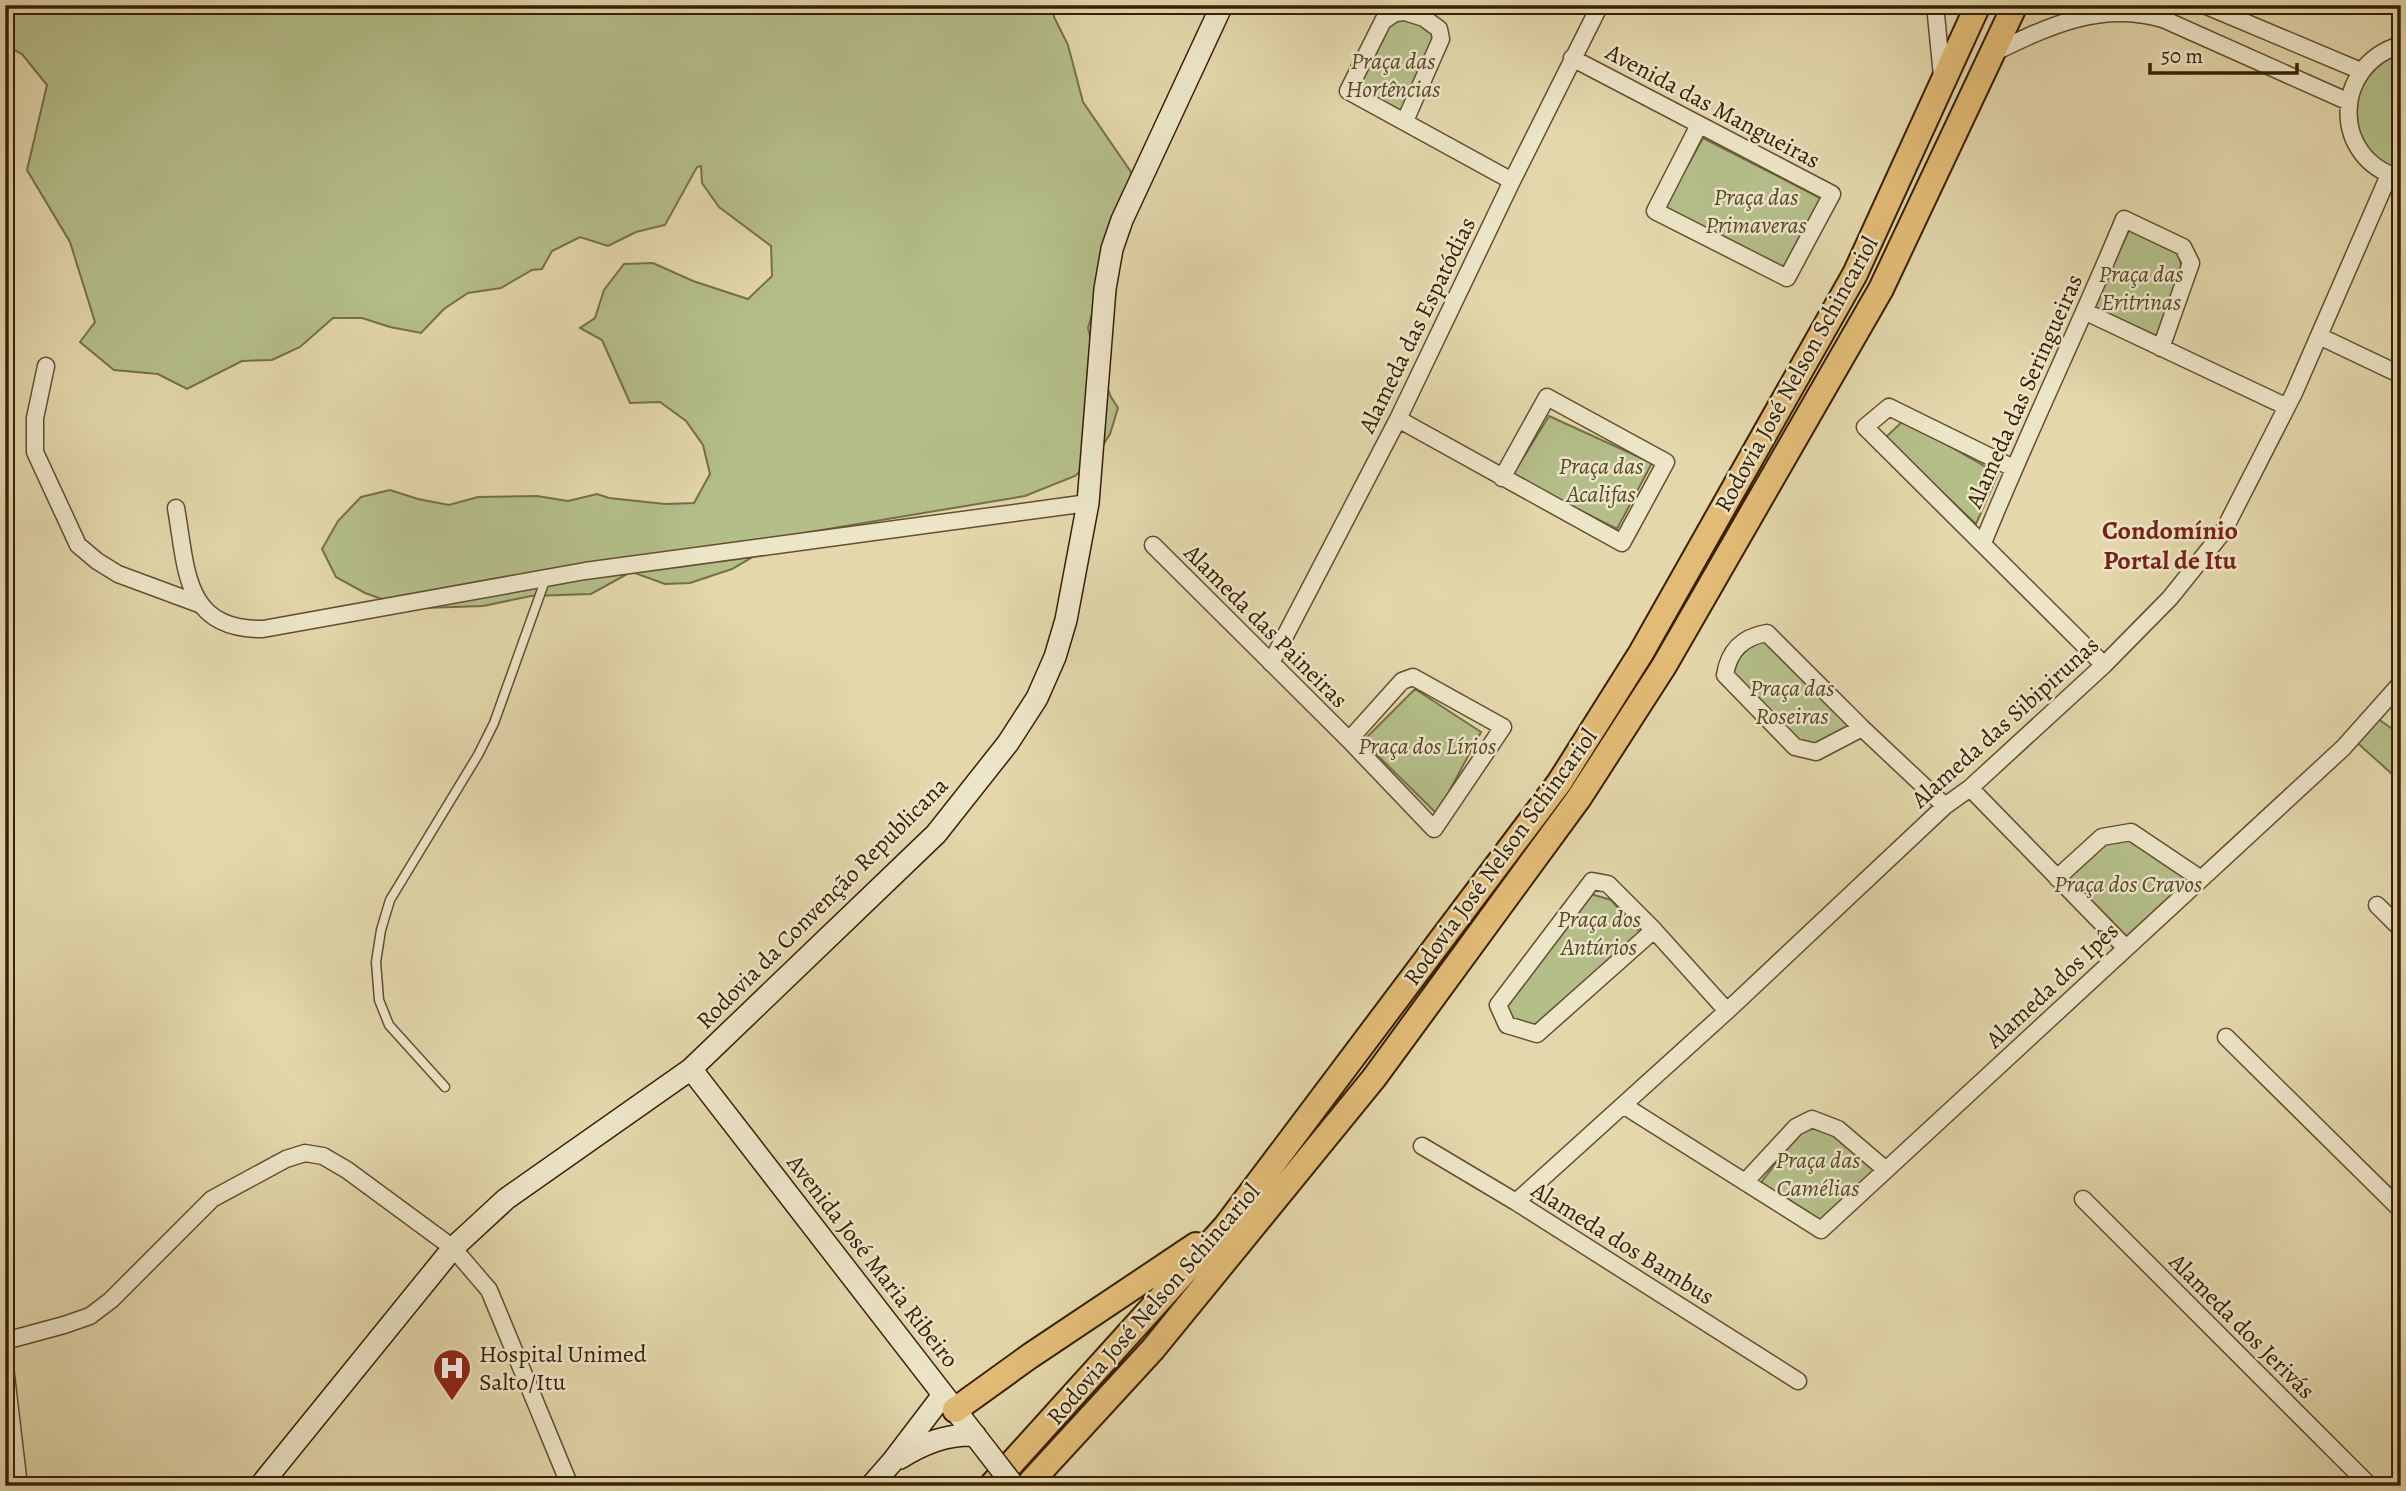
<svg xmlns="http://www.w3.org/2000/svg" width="2406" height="1491" viewBox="0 0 2406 1491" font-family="Alegreya,serif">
<rect width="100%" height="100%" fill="#e3d7ab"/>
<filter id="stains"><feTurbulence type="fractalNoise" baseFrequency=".00286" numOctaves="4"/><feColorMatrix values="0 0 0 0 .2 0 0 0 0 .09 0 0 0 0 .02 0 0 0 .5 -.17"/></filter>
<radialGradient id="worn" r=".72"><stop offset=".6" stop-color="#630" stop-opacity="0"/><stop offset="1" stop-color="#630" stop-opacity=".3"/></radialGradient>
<!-- green -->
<path fill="#b4be89" stroke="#766f47" stroke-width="2" d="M 5,5 L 1053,5 L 1054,17 L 1068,45 L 1083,102 L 1133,175 L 1088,328 L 1095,356 L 1111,397 L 1118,408 L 1110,434 L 1094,459 L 1075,476 L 1025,496 L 804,533 L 778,542 L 732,569 L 690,583 L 665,584 L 635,573 L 629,573 L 591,594 L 531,596 L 483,606 L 424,608 L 393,603 L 365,593 L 336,577 L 322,549 L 338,521 L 361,497 L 390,490 L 418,499 L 449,505 L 478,497 L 537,496 L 568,501 L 597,494 L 609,498 L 665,504 L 694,503 L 710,474 L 703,445 L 686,421 L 660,402 L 630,403 L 602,340 L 580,328 L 595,318 L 604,290 L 624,264 L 653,263 L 693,281 L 748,299 L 772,276 L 771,246 L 719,207 L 702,183 L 701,166 L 697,167 L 665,225 L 636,232 L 608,246 L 580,237 L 552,251 L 542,269 L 532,270 L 501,288 L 468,293 L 444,309 L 421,333 L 390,327 L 362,318 L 333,318 L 300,347 L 272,360 L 242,361 L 187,389 L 158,374 L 114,370 L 80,342 L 95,322 L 70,242 L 27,170 L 47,85 L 22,54 L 5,45 Z
M 1396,18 C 1414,18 1424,25 1437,38 L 1403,116 L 1355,90 L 1386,27 Z
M 2401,52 L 2401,172 L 2367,153 L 2354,131 L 2355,90 L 2377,62 Z
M 1703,138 L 1822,199 L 1783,271 L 1664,208 Z
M 2129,230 L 2179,254 L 2182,271 L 2161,338 L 2094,307 Z
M 1549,416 L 1652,463 L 1617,529 L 1512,476 Z
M 1904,420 L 1998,474 L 1976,524 L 1885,438 Z
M 1765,637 L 1852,727 L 1817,748 L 1796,743 L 1732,676 L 1731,666 L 1744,648 Z
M 1415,689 L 1481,732 L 1437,814 L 1363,741 Z
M 2374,716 L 2401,735 L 2401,782 L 2353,739 Z
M 2131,834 L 2198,879 L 2127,945 L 2060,878 L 2102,839 Z
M 1591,894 L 1611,900 L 1642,934 L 1537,1030 L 1514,1020 L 1506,1006 Z
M 1811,1126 L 1834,1132 L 1879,1172 L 1820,1227 L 1759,1185 L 1796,1137 Z"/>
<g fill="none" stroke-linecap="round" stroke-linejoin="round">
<defs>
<path id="lane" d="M 445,1087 L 389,1025 L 379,1000 L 376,962 L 381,930 L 390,900 L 478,755 L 494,723 L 546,578"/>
<path id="street" d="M 1935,5 L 1942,76
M 2204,5 L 2361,71
M 2401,45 C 2332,64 2330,160 2401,178
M 1993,53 C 2049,26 2100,1 2163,19 L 2349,102
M 1572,58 L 1832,194 L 1787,278 L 1655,211 L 1699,125
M 1405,121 L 1441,39 L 1439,29 L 1424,18 L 1405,12 L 1395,13 L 1383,21 L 1348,91 L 1512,181
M 2086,312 L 2287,407
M 2319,336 L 2401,375
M 46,366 L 35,418 L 35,452 L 78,545 L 97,561 L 118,574 L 199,604
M 1398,419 L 1622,543 L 1666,462 L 1547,397 L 1502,478
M 2013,468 L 1889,407 L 1865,427 L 2104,665
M 176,508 C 187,569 183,630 263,629 L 585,571 L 1088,503
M 1983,543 C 2027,434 2079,328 2124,219 L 2183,247 L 2191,263 L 2161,348
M 1153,545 L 1349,740 L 1434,829 L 1503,727 L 1413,677 L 1402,681 L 1349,740
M 1271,663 L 1398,419 L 1512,181 L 1600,5
M 1862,728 L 1816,752 L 1795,747 L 1725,675 C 1729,650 1743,637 1767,633 L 1862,728 L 1945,806
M 1970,788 L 2126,948
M 2057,878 L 2102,837 L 2131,832 L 2201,879
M 2377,905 L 2401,929
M 1654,930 L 1537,1034 L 1507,1025 L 1498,1005 L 1592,881 L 1608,884 L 1654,930 L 1727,1011
M 2226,1037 L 2401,1210
M 1623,1105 L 1821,1230 L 2343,748 L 2401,683
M 1422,1146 L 1516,1202 L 1798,1381
M 1746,1181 L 1796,1127 L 1812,1119 L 1838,1129 L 1886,1170
M 2083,1199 L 2370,1486
M 1516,1202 L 1727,1011 L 1945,806 L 1970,788 L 2104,665 L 2170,598 L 2223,532 L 2294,393 L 2389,175
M 5,1341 L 64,1325 L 90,1316 L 111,1300 L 212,1199 L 286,1159 L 305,1153 L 323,1156 L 347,1170 L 453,1248 L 489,1290 L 570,1486
M 5,1367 L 19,1486"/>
<path id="secondary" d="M 691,1069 L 987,1451
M 900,1458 C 924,1443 947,1434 975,1435
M 260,1486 L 453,1248 L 506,1199 L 691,1069 L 936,834 L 1008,743 L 1037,698 L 1055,657 L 1066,620 L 1088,503 L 1105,289 L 1112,249 L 1122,220 L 1222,5
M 871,1486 L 892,1462 L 943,1395"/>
<path id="primary" d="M 955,1410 L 1030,1356 L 1196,1245
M 991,1486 L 1226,1226 L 1559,783 L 1641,653 L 1855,274 L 1978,5
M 1027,1486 L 1153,1349 L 1374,1078 L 1579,798 L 1664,666 L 1881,289 L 2015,5"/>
</defs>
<!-- lane casing -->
<use href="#lane" stroke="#634e2e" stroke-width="11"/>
<!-- street casing -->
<use href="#street" stroke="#634e2e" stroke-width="19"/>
<!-- secondary casing -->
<use href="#secondary" stroke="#382005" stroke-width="24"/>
<!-- primary casing -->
<use href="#primary" stroke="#382005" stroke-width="28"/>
<!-- lane -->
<use href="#lane" stroke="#ede5c8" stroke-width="8"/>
<!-- street -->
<use href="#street" stroke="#ede5c8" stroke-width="16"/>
<!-- secondary -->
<use href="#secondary" stroke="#ede5c8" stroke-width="21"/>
<!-- primary -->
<use href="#primary" stroke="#e2bc76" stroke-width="24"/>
<defs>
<path id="secondary-bridge" d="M 987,1451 L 1014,1486"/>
</defs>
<!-- secondary-bridge casing -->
<use href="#secondary-bridge" stroke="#382005" stroke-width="24" stroke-linecap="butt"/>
<!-- secondary-bridge -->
<use href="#secondary-bridge" stroke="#ede5c8" stroke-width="21"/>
</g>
<!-- icons -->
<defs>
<symbol id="hospital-pin" viewBox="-11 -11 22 30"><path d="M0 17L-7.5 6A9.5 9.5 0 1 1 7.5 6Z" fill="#8f2418" stroke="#ede5c8"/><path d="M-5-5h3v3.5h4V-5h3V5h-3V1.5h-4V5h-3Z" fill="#fff"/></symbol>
</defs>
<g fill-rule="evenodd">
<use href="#hospital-pin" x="430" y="1346" width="44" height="60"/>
</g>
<g text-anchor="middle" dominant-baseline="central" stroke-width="5" stroke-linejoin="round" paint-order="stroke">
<!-- park labels -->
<g font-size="24" font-style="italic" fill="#574826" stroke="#ede5c8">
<text x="1393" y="61">Praça das<tspan x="1393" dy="28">Hortências</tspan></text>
<text x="1756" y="197">Praça das<tspan x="1756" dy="28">Primaveras</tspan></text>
<text x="2141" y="274">Praça das<tspan x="2141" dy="28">Eritrinas</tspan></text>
<text x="1601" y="466">Praça das<tspan x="1601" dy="28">Acalifas</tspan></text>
<text x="1792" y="688">Praça das<tspan x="1792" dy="28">Roseiras</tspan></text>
<text x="1427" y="746">Praça dos Lírios</text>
<text x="2128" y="884">Praça dos Cravos</text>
<text x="1599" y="919">Praça dos<tspan x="1599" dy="28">Antúrios</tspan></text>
<text x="1818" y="1160">Praça das<tspan x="1818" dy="28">Camélias</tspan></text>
</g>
<!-- street labels -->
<g font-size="24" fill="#382005" stroke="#ede5c8">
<text transform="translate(1713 106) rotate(28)">Avenida das Mangueiras</text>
<text transform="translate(1417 325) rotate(-64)">Alameda das Espatódias</text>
<text transform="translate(1796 374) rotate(-61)">Rodovia José Nelson Schincariol</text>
<text transform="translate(2024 391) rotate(-66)">Alameda das Seringueiras</text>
<text transform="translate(1266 626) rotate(45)">Alameda das Paineiras</text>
<text transform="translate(2005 722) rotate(-42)">Alameda das Sibipirunas</text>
<text transform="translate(1500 857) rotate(-54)">Rodovia José Nelson Schincariol</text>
<text transform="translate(822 903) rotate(-45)">Rodovia da Convenção Republicana</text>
<text transform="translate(2052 985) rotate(-43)">Alameda dos Ipês</text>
<text transform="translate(1623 1243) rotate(32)">Alameda dos Bambus</text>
<text transform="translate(873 1261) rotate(52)">Avenida José Maria Ribeiro</text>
<text transform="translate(1153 1304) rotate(-49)">Rodovia José Nelson Schincariol</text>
<text transform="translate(2242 1326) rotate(45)">Alameda dos Jerivás</text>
</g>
<!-- poi labels -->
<g font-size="24" fill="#382005" stroke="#ede5c8" text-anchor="start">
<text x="479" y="1354">Hospital Unimed<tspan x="479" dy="28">Salto/Itu</tspan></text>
</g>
<!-- neighbourhood labels -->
<g font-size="26" font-weight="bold" fill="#7a1f14" stroke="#ede5c8">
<text x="2170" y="530">Condomínio<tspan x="2170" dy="30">Portal de Itu</tspan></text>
</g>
</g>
<!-- margin -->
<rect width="2406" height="1491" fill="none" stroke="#e3d7ab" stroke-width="28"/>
<rect x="7" y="7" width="2392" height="1477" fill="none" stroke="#382005" stroke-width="3.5"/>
<rect x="14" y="14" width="2378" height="1463" fill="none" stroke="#382005" stroke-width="2"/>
<!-- scale -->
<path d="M2150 63v10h147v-10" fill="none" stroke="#382005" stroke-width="3.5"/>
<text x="2161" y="63" font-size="21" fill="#382005" stroke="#ede5c8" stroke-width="5" paint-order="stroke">50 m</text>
<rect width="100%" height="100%" filter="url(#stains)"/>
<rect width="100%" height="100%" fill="url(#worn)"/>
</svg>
